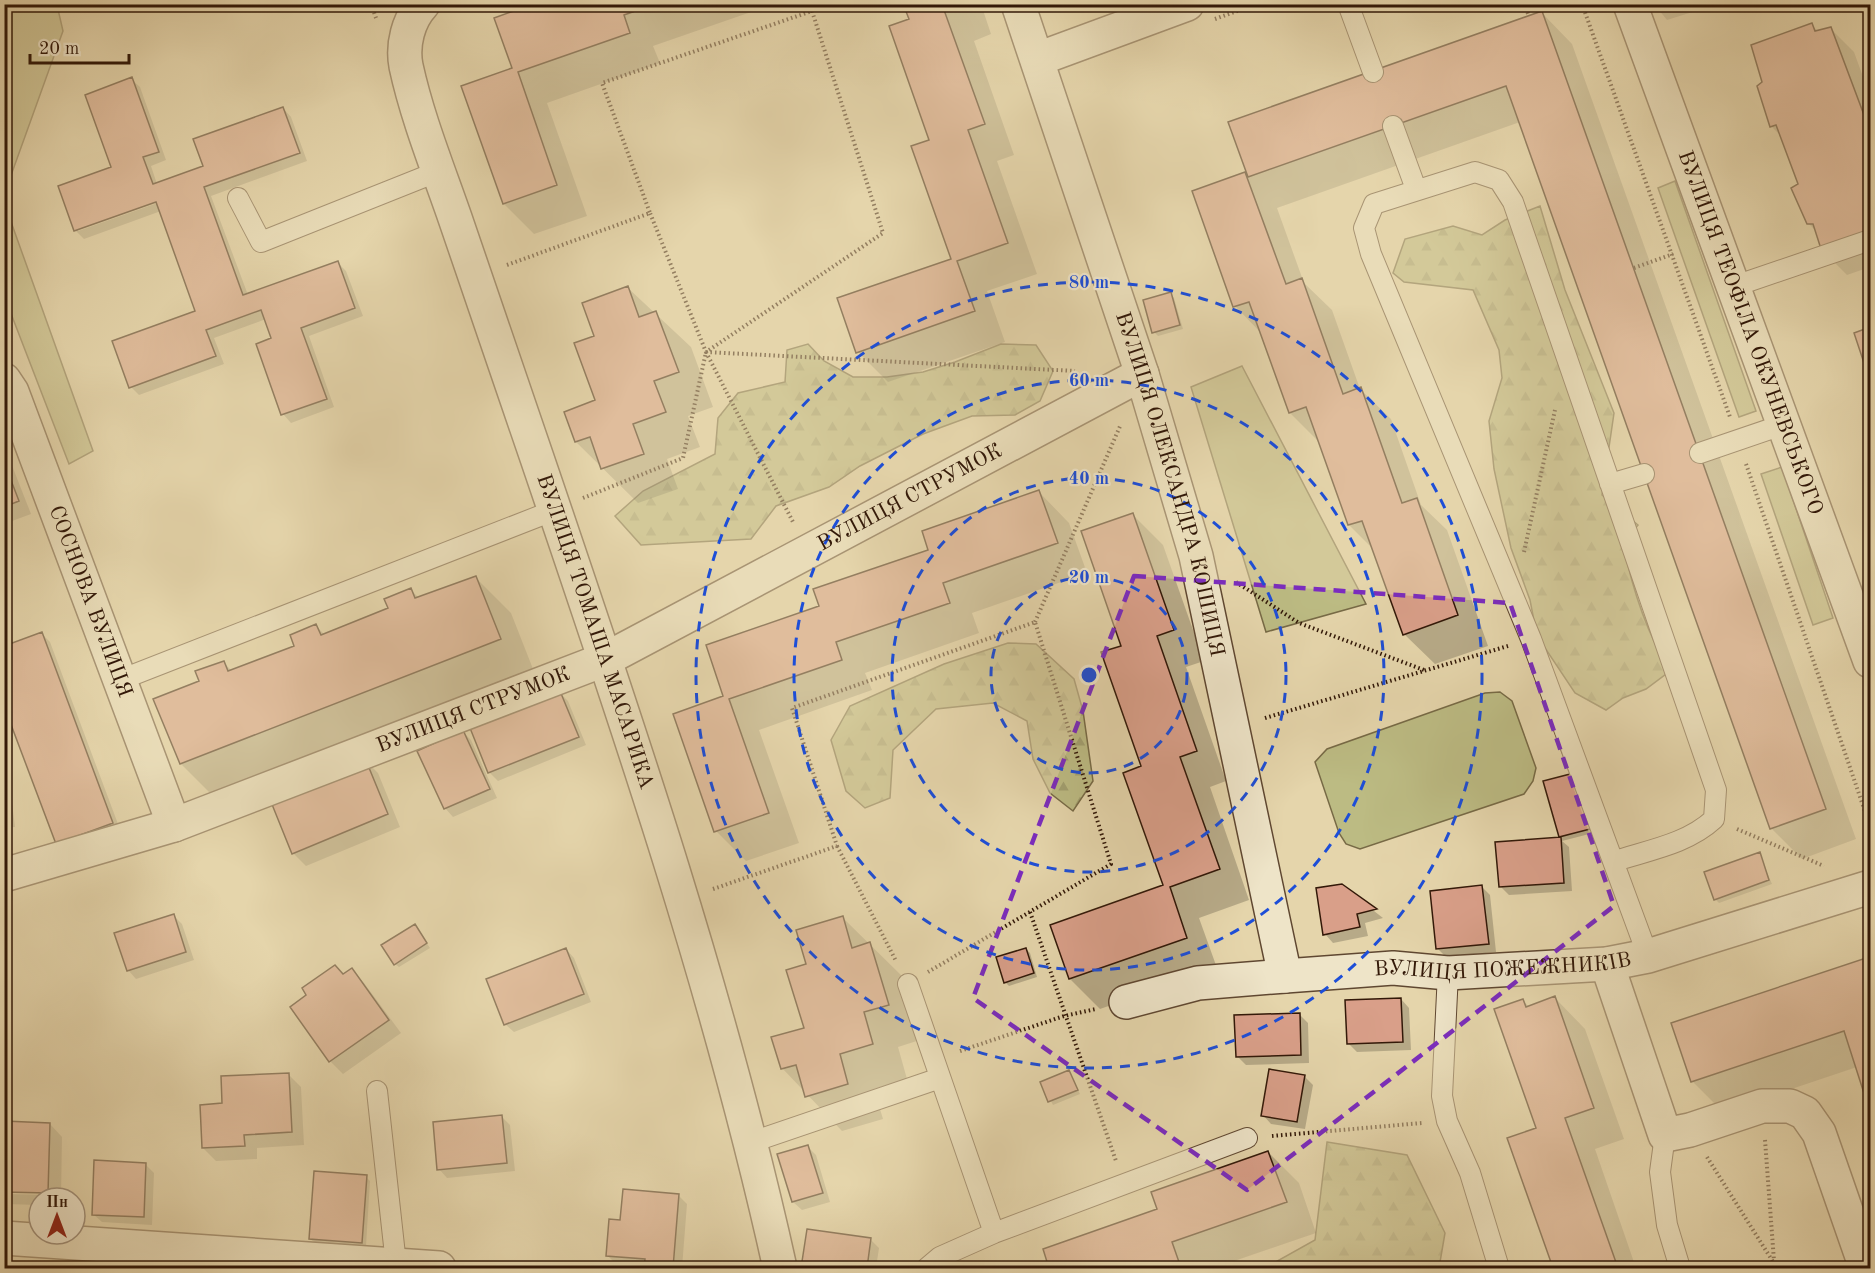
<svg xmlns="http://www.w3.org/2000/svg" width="1875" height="1273" viewBox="0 0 1875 1273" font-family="'Old Standard TT',serif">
<defs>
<pattern id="forest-firs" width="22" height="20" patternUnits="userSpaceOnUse" patternTransform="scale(1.5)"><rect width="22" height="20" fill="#bcbb83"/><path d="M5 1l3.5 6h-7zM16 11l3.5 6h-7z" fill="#a2a070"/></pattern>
</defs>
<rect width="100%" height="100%" fill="#e5d5ab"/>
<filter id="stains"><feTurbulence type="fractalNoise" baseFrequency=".00333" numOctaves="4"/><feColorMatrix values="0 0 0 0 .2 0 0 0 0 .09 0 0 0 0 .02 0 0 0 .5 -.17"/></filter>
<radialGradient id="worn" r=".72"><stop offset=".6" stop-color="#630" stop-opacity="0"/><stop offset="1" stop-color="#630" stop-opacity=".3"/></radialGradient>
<!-- green -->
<path fill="#bcbb83" stroke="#776a46" stroke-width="1.5" d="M 5,4 L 57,5 L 63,31 L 5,192 Z
M 1675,181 L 1756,411 L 1739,417 L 1658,188 Z
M 5,205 L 93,451 L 69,464 L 5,298 Z
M 1242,366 L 1366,604 L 1266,632 L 1191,387 Z
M 1782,467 L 1833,618 L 1813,625 L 1761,474 Z
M 1500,692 L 1512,701 L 1536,768 L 1533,781 L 1524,794 L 1360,849 L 1346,844 L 1339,833 L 1315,762 L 1327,749 L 1485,693 Z"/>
<!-- forest -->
<path fill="url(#forest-firs)" stroke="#776a46" stroke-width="1.5" d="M 1540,206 L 1565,290 L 1614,413 L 1602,495 L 1638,525 L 1623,543 C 1632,588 1646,632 1670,671 L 1646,689 L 1623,698 L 1606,710 L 1575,693 L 1537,636 L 1530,600 L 1511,548 L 1494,469 L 1489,421 L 1502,378 L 1499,350 L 1473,290 L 1404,282 L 1393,273 L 1405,239 L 1453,226 L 1482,235 L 1505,220 Z
M 808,344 L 824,361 L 853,377 L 887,377 L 923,372 L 955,362 L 1001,344 L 1036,345 L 1053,371 L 1040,401 L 1015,415 L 972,416 L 923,434 L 860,466 L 829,487 L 776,506 L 751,539 L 641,545 L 615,516 L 643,491 L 715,454 L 718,418 L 738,393 L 785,382 L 787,350 Z
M 1008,643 L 1036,644 L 1074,679 L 1083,711 L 1093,781 L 1073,811 L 1050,793 L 1033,759 L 1027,721 L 993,703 L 936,709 L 893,750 L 890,798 L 865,808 L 846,791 L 831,740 L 850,706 L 944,664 Z
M 1327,1142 L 1407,1155 L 1445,1233 L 1439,1268 L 1265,1268 L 1315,1240 Z"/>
<!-- shadow -->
<path fill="#0003" fill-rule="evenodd" d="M 537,4 L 767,4 L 768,6 L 653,46 L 660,63 L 547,103 L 587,216 L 534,234 L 504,204 L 513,69 Z
M 905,4 L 981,4 L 991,34 L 974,41 L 1014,155 L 997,161 L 1037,274 L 987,291 L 1005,342 L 888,382 L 858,352 L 953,260 L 910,20 Z
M 1654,4 L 1718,4 L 1667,20 Z
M 1542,13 L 1572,44 L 1856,839 L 1802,859 L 1771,828 L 1520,122 L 1277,208 L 1304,283 L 1332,310 L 1360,389 L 1391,419 L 1421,505 L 1447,530 L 1488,646 L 1435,664 L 1404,634 L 1374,550 L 1349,525 L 1320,443 L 1290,413 L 1262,334 L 1235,306 L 1194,192 L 1248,172 Z
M 1811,25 L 1818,31 L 1830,28 L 1854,52 L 1870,96 L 1870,267 L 1847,275 L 1823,251 L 1817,232 L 1808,223 L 1800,184 L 1782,137 L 1771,126 Z
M 131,79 L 140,87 L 166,160 L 151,166 L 157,184 L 205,167 L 283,108 L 291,117 L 307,161 L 211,196 L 248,295 L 338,263 L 346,271 L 363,316 L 309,336 L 334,407 L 291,423 L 283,414 L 273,339 L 266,319 L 214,338 L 224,364 L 139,395 L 131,387 L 197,312 L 161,211 L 84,239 L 75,230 L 113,168 ZM 162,198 L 163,201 L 78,231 L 78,228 Z
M 628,288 L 691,347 L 713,407 L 688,416 L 700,447 L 667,459 L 678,489 L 638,503 L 576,442 L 566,413 L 597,401 L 596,337 Z
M 1170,294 L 1174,298 L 1183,329 L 1158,336 L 1154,332 Z
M 1870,329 L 1870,377 L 1855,334 Z
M 4,445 L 31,514 L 4,524 Z
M 1039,492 L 1069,523 L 1087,573 L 972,613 L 979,633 L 865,673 L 872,690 L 759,730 L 799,843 L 746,861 L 716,831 L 725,696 L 821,607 Z
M 1133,515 L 1163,545 L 1204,661 L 1186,667 L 1226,781 L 1210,787 L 1249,900 L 1199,918 L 1217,968 L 1100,1009 L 1070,979 L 1165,886 L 1123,647 Z
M 476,578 L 511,613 L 535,674 L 216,799 L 181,764 L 155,700 L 201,682 L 223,662 L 232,671 L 296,647 L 316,626 L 325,635 L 391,609 L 411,590 L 419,598 Z
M 42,634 L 50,642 L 121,832 L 66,852 Z
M 560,693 L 568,701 L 586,745 L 498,781 L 489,772 Z
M 463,732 L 471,740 L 497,798 L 453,817 L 445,808 Z
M 365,760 L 378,773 L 400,827 L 306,866 L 293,853 Z
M 1545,782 L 1597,832 L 1562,841 L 1569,847 L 1572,891 L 1509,895 L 1500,886 L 1497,843 L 1562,839 Z
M 4,787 L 11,794 L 15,827 L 4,828 Z
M 1759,854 L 1772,884 L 1719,903 L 1715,899 Z
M 1342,886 L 1383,918 L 1365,923 L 1368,936 L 1333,943 L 1325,934 Z
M 1482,887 L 1490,895 L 1496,952 L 1446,957 L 1438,949 Z
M 173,915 L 182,924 L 194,960 L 136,979 L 128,970 Z
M 843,918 L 905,979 L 923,1039 L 898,1047 L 907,1079 L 874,1089 L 883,1119 L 842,1131 L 782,1068 L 805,1029 L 808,965 Z
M 418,930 L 430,948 L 399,967 L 395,964 Z
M 566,949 L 574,958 L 591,1002 L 514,1032 L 505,1024 Z
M 1026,949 L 1030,953 L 1037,977 L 1009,986 L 1005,982 Z
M 1870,958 L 1870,1106 L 1857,1067 L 1723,1112 L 1692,1081 L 1673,1024 Z
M 352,970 L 364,983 L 401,1033 L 343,1074 L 330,1061 L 344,975 Z
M 1555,998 L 1585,1029 L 1624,1139 L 1595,1149 L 1636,1268 L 1555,1268 L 1509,1139 L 1538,1129 L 1523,1000 L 1529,1007 Z
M 1401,999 L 1409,1008 L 1411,1050 L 1357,1052 L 1348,1043 Z
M 1299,1014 L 1308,1023 L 1309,1063 L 1246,1065 L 1237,1056 Z
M 1069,1072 L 1080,1094 L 1053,1105 L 1042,1083 Z
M 288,1074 L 301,1087 L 304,1145 L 257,1148 L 257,1159 L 216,1161 L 203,1148 L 224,1105 Z
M 1304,1076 L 1313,1085 L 1305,1129 L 1271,1124 L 1263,1115 Z
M 502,1117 L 510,1125 L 515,1171 L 447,1178 L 439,1169 Z
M 50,1124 L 62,1137 L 61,1198 L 39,1198 L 39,1205 L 4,1204 L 4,1194 L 56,1195 L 56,1192 L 4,1191 Z
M 807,1146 L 816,1155 L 830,1202 L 802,1210 L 793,1202 L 779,1155 Z
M 1268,1152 L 1299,1183 L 1316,1233 L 1214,1268 L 1044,1268 Z
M 146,1165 L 154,1173 L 152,1225 L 102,1222 L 93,1214 Z
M 366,1177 L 370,1181 L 366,1246 L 314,1242 L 310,1239 Z
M 679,1196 L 687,1204 L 682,1268 L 646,1268 L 646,1266 L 616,1264 L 607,1255 L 622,1222 Z
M 808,1231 L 870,1239 L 879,1248 L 876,1268 L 803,1268 Z"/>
<!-- building -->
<path fill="#d99f89" stroke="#321808" stroke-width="1.5" d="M 533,4 L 655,4 L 624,15 L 630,33 L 518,72 L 557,185 L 503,204 L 461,86 L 512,68 L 494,18 Z
M 903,4 L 960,4 L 944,10 L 985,124 L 968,130 L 1008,243 L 957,261 L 975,311 L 856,353 L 837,298 L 951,259 L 911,146 L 929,140 L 889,26 L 909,19 Z
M 1542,11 L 1826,809 L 1770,829 L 1506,86 L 1248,177 L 1228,122 Z
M 1812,23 L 1815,31 L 1831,27 L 1870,131 L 1870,236 L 1822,252 L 1813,224 L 1807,224 L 1791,188 L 1798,184 L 1776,125 L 1770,127 L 1757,86 L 1762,82 L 1751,45 Z
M 132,77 L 159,152 L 143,157 L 153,184 L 203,166 L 193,139 L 283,107 L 300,153 L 204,187 L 243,295 L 338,261 L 355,308 L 301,328 L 327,399 L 281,415 L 256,344 L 271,338 L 261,310 L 206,330 L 216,356 L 129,388 L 112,341 L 195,311 L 156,202 L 74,231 L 58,186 L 111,167 L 85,95 Z
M 1245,172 L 1286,284 L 1302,278 L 1343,394 L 1361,387 L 1402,503 L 1417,498 L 1458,615 L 1403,635 L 1362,521 L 1348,525 L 1306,407 L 1289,413 L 1249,302 L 1233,307 L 1192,191 Z
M 628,286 L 639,317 L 656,311 L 679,372 L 654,381 L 666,412 L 633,424 L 644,454 L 601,469 L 590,437 L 575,442 L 564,412 L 595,400 L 574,343 L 594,336 L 582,303 Z
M 1171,292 L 1180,325 L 1152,333 L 1143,300 Z
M 1870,327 L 1870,381 L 1854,333 Z
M 4,462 L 19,501 L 4,507 Z
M 1039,490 L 1058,543 L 943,583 L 950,603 L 836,642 L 842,660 L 729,699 L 769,813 L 714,832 L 673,714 L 723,696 L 706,645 L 819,606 L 813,589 L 928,550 L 922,531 Z
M 1133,513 L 1174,630 L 1157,636 L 1197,751 L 1180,757 L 1220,869 L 1170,887 L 1187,938 L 1069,979 L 1050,925 L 1163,885 L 1123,773 L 1141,766 L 1101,652 L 1121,646 L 1081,531 Z
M 476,576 L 501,639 L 180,764 L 153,699 L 199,681 L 195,671 L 224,661 L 228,671 L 294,646 L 290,635 L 316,624 L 321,635 L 388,608 L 384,599 L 411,588 L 415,598 Z
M 42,632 L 113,823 L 56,844 L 4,706 L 4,646 Z
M 560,691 L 579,737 L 488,773 L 470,728 Z
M 463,730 L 490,789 L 444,809 L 417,751 Z
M 365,758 L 388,814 L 292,854 L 269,797 Z
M 1578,772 L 1594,828 L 1559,837 L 1543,781 Z
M 1561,837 L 1564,883 L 1499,887 L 1495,842 Z
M 1760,852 L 1769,880 L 1714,900 L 1704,872 Z
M 1342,884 L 1377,909 L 1357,914 L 1360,927 L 1323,935 L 1316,888 Z
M 1482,885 L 1489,944 L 1436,949 L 1430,891 Z
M 174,914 L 186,952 L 127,971 L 114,933 Z
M 843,916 L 852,948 L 870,942 L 889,1005 L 864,1012 L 873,1044 L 840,1054 L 848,1084 L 805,1097 L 796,1065 L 781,1069 L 771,1037 L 804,1028 L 786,970 L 806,964 L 796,930 Z
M 415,924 L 427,943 L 394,965 L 381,945 Z
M 566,948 L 584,994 L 504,1025 L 486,979 Z
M 1026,948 L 1034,973 L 1004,983 L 996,957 Z
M 1869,957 L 1870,1112 L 1844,1031 L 1691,1082 L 1671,1023 Z
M 335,965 L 343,974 L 352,968 L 389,1020 L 329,1062 L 290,1007 L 306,995 L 302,988 Z
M 1555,996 L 1594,1108 L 1565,1118 L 1618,1268 L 1553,1268 L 1507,1138 L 1536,1128 L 1494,1009 L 1523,999 L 1526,1007 Z
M 1401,998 L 1403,1042 L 1347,1044 L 1345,1000 Z
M 1300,1013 L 1301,1055 L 1236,1057 L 1234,1015 Z
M 1269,1069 L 1305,1075 L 1297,1122 L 1261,1116 Z
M 1069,1070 L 1078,1090 L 1048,1102 L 1040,1082 Z
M 289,1073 L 292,1132 L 244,1135 L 245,1146 L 202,1148 L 200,1105 L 222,1103 L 221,1076 Z
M 502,1115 L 507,1163 L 437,1170 L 433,1122 Z
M 4,1121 L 50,1123 L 48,1193 L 4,1192 Z
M 808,1145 L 823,1193 L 792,1202 L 777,1154 Z
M 1268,1151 L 1287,1202 L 1172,1242 L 1179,1262 L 1161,1268 L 1039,1268 L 1048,1265 L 1043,1249 L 1157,1209 L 1151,1192 Z
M 94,1160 L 146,1163 L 144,1217 L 92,1215 Z
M 314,1171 L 367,1175 L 362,1243 L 309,1239 Z
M 623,1189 L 679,1194 L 673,1268 L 644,1268 L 645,1259 L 606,1256 L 609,1219 L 620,1220 Z
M 807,1229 L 871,1238 L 867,1268 L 801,1268 Z"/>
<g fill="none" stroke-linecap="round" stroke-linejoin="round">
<defs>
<path id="service" d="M 1348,4 L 1373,72
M 1393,126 L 1416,189
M 238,198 L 261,242 L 439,171
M 1735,286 L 1870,240
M 1700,453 L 1785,424
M 1610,484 L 1644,474
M 120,680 L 555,510
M 1615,861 C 1649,850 1687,844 1714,819 L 1716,790 L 1513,202 L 1499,180 L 1475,172 L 1374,204 L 1364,228 L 1371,254 L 1531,639 L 1648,956
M 1448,973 L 1442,1096 L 1447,1121 L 1470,1173 L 1499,1268
M 908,984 L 994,1233
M 377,1091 L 396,1264
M 1665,1135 L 1660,1172 L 1667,1225 L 1680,1268
M 752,1142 L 940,1078
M 927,1268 L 940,1257 L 994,1233 L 1247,1138"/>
<g id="minor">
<path id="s1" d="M 423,4 C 408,20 402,45 406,66 C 417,117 438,169 455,218 C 483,298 510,378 537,458 C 628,726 719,992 780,1268"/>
<path id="s2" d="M 1018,4 L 1142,374 L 1196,556 L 1285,976"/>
<path id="s3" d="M 1630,4 L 1870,661"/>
<path d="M 1038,59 L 1187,4"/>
<path id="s4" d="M 4,380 L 12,392 L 174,825"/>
<path id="s5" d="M 4,875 L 174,825 L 606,659 L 1142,374"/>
<path d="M 1607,964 L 1665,1135 L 1690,1130 L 1762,1106 L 1790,1106 L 1805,1113 L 1819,1133 L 1866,1268"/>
<path id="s6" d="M 1126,1002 L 1198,983 L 1285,976 L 1393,968 L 1448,973 L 1607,964 L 1648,956 L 1870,887"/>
<path d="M 4,1238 L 439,1268"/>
</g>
</defs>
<!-- service casing -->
<use href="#service" stroke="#5f4731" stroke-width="22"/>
<!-- minor casing -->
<use href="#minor" stroke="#5f4731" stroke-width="36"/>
<!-- path -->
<path stroke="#321808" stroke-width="4" stroke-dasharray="1.5 3" stroke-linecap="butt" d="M 371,4 L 376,18
M 1524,4 L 1529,16
M 1582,4 L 1730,417
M 1215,19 L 1257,4
M 507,265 L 650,213 L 602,83 L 812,11 L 883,233 L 706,352 L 650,213
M 1634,268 L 1673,254
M 706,352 L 1075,371
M 706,352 L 793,522
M 1746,464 L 1870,826
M 583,498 L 683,458 L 706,352
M 1524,552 L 1555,410
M 1236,582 L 1299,623 L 1424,670
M 1035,622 L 1121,424
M 1265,718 L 1508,646
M 1737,829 L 1824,866
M 837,846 L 896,961
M 713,889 L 837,846 L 792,708 L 1035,622 L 1111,864 L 928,972
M 1030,912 L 1116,1161
M 960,1051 L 1064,1016 L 1096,1009
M 1272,1136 L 1422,1123
M 1765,1140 L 1774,1261
M 1707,1157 L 1777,1268"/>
<!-- service -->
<use href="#service" stroke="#eee4c8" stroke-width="20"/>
<!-- minor -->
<use href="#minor" stroke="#eee4c8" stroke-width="33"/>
</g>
<!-- marked area -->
<path d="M0 0H1875V1273H0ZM 1134,576 L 1510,603 L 1614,906 L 1247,1190 L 973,998 Z" fill="#e5d5ab" fill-opacity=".55" fill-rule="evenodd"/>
<path fill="none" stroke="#7b2cbf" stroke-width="4.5" stroke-dasharray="12 8" stroke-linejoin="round" d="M 1134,576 L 1510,603 L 1614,906 L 1247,1190 L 973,998 Z"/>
<!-- distance rings -->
<g fill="none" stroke="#1d4ed8" stroke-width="3" stroke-dasharray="10 8">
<circle cx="1089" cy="675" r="98"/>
<circle cx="1089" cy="675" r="197"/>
<circle cx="1089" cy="675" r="295"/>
<circle cx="1089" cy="675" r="393"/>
</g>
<g text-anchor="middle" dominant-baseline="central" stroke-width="4.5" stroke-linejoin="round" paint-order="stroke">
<!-- street labels -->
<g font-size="21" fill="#321808" stroke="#eee4c8">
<text stroke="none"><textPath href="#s3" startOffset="350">ВУЛИЦЯ ТЕОФІЛА ОКУНЕВСЬКОГО</textPath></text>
<text stroke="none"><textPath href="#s2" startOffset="504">ВУЛИЦЯ ОЛЕКСАНДРА КОШИЦЯ</textPath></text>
<text stroke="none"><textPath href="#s5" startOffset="984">ВУЛИЦЯ СТРУМОК</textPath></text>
<text stroke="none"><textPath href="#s4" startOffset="238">СОСНОВА ВУЛИЦЯ</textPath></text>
<text stroke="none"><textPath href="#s1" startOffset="663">ВУЛИЦЯ ТОМАША МАСАРИКА</textPath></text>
<text stroke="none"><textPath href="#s5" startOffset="498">ВУЛИЦЯ СТРУМОК</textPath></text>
<text stroke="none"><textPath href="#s6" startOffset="380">ВУЛИЦЯ ПОЖЕЖНИКІВ</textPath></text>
</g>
</g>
<circle cx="1089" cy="675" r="9" fill="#1d4ed8" stroke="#eee4c8" stroke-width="3"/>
<g font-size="18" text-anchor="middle" font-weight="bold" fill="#1d4ed8" stroke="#eee4c8" stroke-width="4.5" stroke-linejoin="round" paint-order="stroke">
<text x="1089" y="288">80 m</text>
<text x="1089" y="386">60 m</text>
<text x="1089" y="484">40 m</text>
<text x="1089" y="583">20 m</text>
</g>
<!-- margin -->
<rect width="1875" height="1273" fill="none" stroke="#e5d5ab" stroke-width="24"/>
<rect x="6" y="6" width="1863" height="1261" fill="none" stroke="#321808" stroke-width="3"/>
<rect x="12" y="12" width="1851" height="1249" fill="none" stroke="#321808" stroke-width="1.5"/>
<!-- north arrow -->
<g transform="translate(57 1216)"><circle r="28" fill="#eee4c8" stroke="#a3927b" stroke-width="1.5"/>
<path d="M0-4.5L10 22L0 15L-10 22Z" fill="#8f2418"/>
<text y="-9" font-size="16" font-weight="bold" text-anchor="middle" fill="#321808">Пн</text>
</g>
<!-- scale -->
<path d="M30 54v9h99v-9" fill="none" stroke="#321808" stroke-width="3"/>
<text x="39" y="54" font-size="18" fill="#321808" stroke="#eee4c8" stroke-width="4.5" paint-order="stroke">20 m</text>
<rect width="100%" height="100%" filter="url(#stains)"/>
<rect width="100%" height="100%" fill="url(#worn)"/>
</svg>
